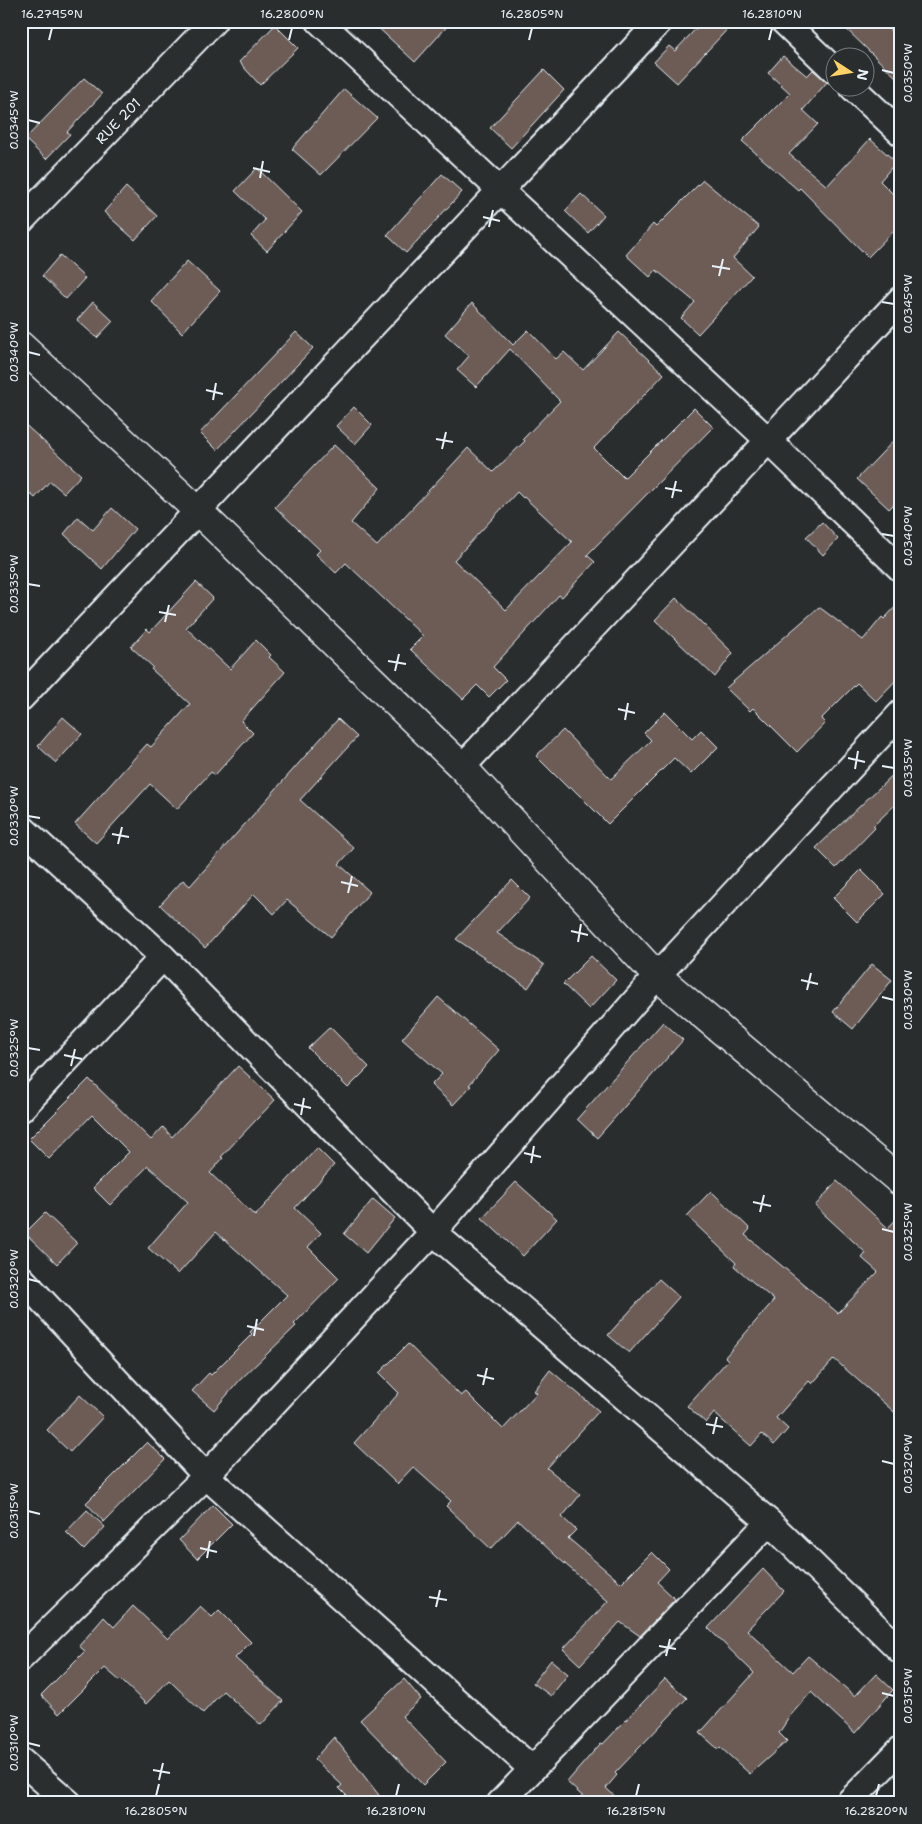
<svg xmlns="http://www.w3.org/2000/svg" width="922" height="1824" viewBox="0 0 922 1824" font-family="'Shantell Sans',sans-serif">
<rect width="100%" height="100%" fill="#2a2d2e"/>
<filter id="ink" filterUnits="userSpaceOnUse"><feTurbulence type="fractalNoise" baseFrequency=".02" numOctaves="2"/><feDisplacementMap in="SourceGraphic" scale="10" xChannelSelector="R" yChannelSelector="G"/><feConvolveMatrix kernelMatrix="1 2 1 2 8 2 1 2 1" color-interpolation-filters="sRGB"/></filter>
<g filter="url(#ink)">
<!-- building -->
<path fill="#6d5b56" stroke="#e8f1f8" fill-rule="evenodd" d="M 371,21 L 452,21 L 415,62 Z
M 703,21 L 735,21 L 677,83 L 654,62 L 669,46 L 675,51 Z
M 838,21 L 881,21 L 901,41 L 901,82 Z
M 275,25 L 298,48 L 260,85 L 239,62 Z
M 783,56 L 807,76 L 813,70 L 827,82 L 803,110 L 818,124 L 789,154 L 827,186 L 870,139 L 896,162 L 880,181 L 901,202 L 901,223 L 868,257 L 800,188 L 798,190 L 742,141 L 790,93 L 768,73 Z
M 544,70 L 564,90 L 511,148 L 490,128 Z
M 84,78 L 102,94 L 67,132 L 70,134 L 46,159 L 25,139 Z
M 344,89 L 377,118 L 321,175 L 292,149 Z
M 257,168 L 302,212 L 267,251 L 251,236 L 265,220 L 235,191 Z
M 442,174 L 462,192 L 406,253 L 387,235 Z
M 703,180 L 759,227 L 733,258 L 752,276 L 698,334 L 681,318 L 695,302 L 656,270 L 650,277 L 626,255 L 653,224 L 656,227 Z
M 126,187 L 157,216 L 135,240 L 104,212 Z
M 581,194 L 604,215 L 588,233 L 565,211 Z
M 60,255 L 85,278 L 66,299 L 42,276 Z
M 187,261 L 220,291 L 182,333 L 151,301 Z
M 93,302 L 113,321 L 97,338 L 77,320 Z
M 472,303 L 513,345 L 528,330 L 556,359 L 564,352 L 583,370 L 619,332 L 664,374 L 594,448 L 624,478 L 694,408 L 713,427 L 587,555 L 595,562 L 562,597 L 559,595 L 493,667 L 506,680 L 489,697 L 477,685 L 463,699 L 410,649 L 423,636 L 346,563 L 336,573 L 316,554 L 320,550 L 275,507 L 334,445 L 380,488 L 351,523 L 377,546 L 468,448 L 493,472 L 525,441 L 523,439 L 560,401 L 510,349 L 476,387 L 457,370 L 469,356 L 445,334 ZM 517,492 L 523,498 L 524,497 L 572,542 L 506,610 L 454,560 Z
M 296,332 L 313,348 L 217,450 L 200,433 Z
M 354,407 L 372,425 L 355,444 L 336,426 Z
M 21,421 L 81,475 L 64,493 L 50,481 L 35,498 L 21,486 Z
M 901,433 L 901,497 L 889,509 L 857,479 Z
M 112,508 L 135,529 L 102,569 L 64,534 L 78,517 L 93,530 Z
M 822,522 L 838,539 L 823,555 L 806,537 Z
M 196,582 L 213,598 L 186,628 L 230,669 L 256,640 L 271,655 L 269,657 L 285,672 L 241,721 L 253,733 L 215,775 L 211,772 L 177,809 L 150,784 L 96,843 L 75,824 L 147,744 L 151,747 L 190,704 L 151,669 L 153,667 L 131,647 L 147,629 L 150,632 Z
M 676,598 L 733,653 L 715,677 L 655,620 Z
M 901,601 L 901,675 L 876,701 L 857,683 L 821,719 L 825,723 L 797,752 L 753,708 L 750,711 L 726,688 L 819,607 L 863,640 L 882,617 L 884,619 Z
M 665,712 L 692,739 L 701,730 L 718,747 L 691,774 L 674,758 L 608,824 L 571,787 L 569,789 L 536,756 L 563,730 L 611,779 L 651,740 L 644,733 Z
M 63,717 L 82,734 L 56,763 L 38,746 Z
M 338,719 L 357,737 L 300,800 L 354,848 L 339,864 L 370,892 L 331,937 L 287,900 L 274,914 L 254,894 L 205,948 L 160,905 L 183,880 L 190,886 Z
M 901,767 L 901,799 L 873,826 L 875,828 L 836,868 L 816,848 Z
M 861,870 L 885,894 L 857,922 L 833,898 Z
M 512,880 L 530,898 L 497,933 L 544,965 L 528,988 L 456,939 Z
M 591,956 L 616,980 L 589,1009 L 563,984 Z
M 872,964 L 892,980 L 853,1029 L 833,1012 Z
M 438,997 L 499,1050 L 469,1085 L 471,1086 L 453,1105 L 431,1085 L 442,1074 L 402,1039 Z
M 663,1022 L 683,1040 L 597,1138 L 577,1119 Z
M 330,1027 L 369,1067 L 348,1088 L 308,1048 Z
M 238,1066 L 275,1100 L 221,1157 L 223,1158 L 210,1173 L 255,1216 L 317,1148 L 334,1165 L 295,1208 L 321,1233 L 308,1247 L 339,1278 L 294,1324 L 296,1326 L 240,1380 L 214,1410 L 192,1391 L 209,1373 L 211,1375 L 252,1334 L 250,1332 L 287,1295 L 216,1232 L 178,1274 L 148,1248 L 188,1202 L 148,1166 L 110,1205 L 93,1188 L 129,1152 L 92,1115 L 49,1159 L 29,1139 L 89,1079 L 151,1140 L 163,1127 L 172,1137 Z
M 837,1181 L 888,1228 L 901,1214 L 901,1418 L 834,1359 L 812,1384 L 809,1381 L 776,1418 L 788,1429 L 774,1445 L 762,1434 L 751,1446 L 714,1413 L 706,1423 L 687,1406 L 728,1360 L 725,1357 L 774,1300 L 734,1266 L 736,1263 L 687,1216 L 711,1191 L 750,1229 L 745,1235 L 838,1313 L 878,1272 L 862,1258 L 866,1253 L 815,1206 Z
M 516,1182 L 557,1219 L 523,1256 L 482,1218 Z
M 373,1199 L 395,1218 L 366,1253 L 344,1234 Z
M 45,1213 L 77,1243 L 57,1264 L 25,1233 Z
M 659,1279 L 679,1297 L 629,1353 L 608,1335 Z
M 408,1344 L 461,1396 L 466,1392 L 503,1429 L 537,1393 L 534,1391 L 550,1370 L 599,1411 L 547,1468 L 580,1495 L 562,1517 L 576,1530 L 568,1538 L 621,1583 L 652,1552 L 669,1569 L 657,1582 L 675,1599 L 640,1636 L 620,1622 L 580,1665 L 563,1649 L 608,1601 L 557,1557 L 518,1520 L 491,1549 L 446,1506 L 451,1501 L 413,1467 L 397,1484 L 354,1443 L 399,1393 L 379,1373 Z
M 80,1395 L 103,1417 L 70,1452 L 47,1430 Z
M 147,1442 L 165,1459 L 104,1522 L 86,1503 Z
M 213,1505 L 232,1524 L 197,1559 L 179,1540 Z
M 87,1510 L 105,1527 L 84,1550 L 66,1532 Z
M 763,1569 L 784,1591 L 747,1630 L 793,1672 L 808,1656 L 855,1696 L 876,1674 L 893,1690 L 855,1733 L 811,1692 L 790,1716 L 779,1733 L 787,1741 L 750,1774 L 720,1747 L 718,1749 L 700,1733 L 754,1673 L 708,1628 Z
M 133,1606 L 168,1639 L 200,1606 L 212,1617 L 219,1610 L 251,1642 L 235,1658 L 283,1701 L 261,1725 L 223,1691 L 203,1713 L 169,1680 L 146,1704 L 121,1680 L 120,1681 L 105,1668 L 59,1714 L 41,1695 L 85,1651 L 79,1646 L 104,1617 L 114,1627 Z
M 551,1660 L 568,1674 L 551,1696 L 533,1683 Z
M 404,1679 L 421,1699 L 402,1716 L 446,1762 L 423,1785 L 360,1720 Z
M 665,1679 L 687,1698 L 615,1773 L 617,1775 L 606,1788 L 622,1803 L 590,1803 L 567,1782 L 601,1743 L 603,1744 Z
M 334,1737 L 385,1803 L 354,1803 L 339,1788 L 342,1785 L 314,1759 Z"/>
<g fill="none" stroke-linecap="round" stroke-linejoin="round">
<defs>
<path id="minor" d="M 319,21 L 768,440 L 901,569
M 783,21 L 834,70
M 853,88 L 901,133
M 21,221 L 214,21
M 21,698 L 660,21
M 462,767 L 901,299
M 21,827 L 163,957 L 433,1232 L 769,1522 L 901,1651
M 21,1109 L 163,957
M 21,1278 L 206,1476 L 532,1769
M 21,1658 L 206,1476 L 433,1232 L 657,976 L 901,713
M 21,1761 L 69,1803
M 500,1803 L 769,1522
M 848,1803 L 901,1749"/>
<path id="tertiary" d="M 21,346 L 198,511 L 462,767 L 657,976 L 901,1182"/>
</defs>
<!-- minor casing -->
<use href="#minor" stroke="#e8f1f8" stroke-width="29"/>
<!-- tertiary casing -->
<use href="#tertiary" stroke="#e8f1f8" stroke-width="31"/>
<!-- minor -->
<use href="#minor" stroke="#2a2d2e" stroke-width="25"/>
<!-- tertiary -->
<use href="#tertiary" stroke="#2a2d2e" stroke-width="28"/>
</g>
</g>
<!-- ticks -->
<path fill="none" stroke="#e8f1f8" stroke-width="2" d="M 49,40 L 52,28M 289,40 L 292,28M 529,40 L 532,28M 769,40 L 772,28M 882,70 L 894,73M 28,120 L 40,123M 253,168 L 270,172M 260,178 L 263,161M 483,217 L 500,221M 489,227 L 493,210M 712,266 L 730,269M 719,276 L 723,259M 882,302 L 894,304M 28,352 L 40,355M 206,390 L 223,394M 213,400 L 216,383M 436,439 L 453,442M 442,449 L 446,432M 665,488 L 682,491M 672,498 L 676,481M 882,534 L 894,536M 28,584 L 40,586M 159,612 L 176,615M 165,622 L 169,605M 388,661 L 406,664M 395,671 L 399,654M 618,709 L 635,713M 625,720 L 628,703M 848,758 L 865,762M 882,766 L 894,768M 855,769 L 858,751M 28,816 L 40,818M 112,834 L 129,837M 118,844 L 122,827M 341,882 L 358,886M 348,893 L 352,876M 571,931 L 588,935M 578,942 L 581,924M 801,980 L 818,984M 807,990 L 811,973M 882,997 L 894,1000M 28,1048 L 40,1050M 64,1055 L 82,1059M 71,1066 L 75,1049M 294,1104 L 311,1108M 301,1115 L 304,1098M 524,1153 L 541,1157M 531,1163 L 534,1146M 753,1202 L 771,1206M 760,1212 L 764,1195M 882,1229 L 894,1232M 28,1279 L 40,1282M 247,1326 L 264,1330M 254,1336 L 257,1319M 477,1375 L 494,1379M 483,1385 L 487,1368M 706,1424 L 723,1427M 713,1434 L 717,1417M 882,1461 L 894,1464M 28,1511 L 40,1514M 200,1548 L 217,1552M 207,1558 L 210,1541M 429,1597 L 447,1600M 436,1607 L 440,1590M 659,1646 L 676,1649M 666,1656 L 670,1639M 882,1693 L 894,1696M 28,1743 L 40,1746M 153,1770 L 170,1773M 159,1780 L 163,1763M 156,1796 L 159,1784M 396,1796 L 399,1784M 636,1796 L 639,1784M 876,1796 L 879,1784"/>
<g text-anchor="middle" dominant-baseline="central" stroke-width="4" stroke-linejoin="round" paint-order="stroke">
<!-- street labels -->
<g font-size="14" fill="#e8f1f8" stroke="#2a2d2e">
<text transform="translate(118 121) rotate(-46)">RUE 201</text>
</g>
</g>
<!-- margin -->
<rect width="922" height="1824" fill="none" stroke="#2a2d2e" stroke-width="55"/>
<!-- north arrow -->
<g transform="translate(850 72) rotate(102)"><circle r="24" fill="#2a2d2e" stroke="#767b7f"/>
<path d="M0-4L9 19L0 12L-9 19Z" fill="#ffd166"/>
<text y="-8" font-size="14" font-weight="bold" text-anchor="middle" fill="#e8f1f8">N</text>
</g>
<rect x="28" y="28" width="866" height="1768" fill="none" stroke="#e8f1f8" stroke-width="2"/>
<g font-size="12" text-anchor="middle" fill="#e8f1f8">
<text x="52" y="18">16.2795°N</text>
<text x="292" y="18">16.2800°N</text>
<text x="532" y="18">16.2805°N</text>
<text x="772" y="18">16.2810°N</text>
<text transform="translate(908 73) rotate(-90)" y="4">0.0350°W</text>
<text transform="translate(14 120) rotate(-90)" y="4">0.0345°W</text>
<text transform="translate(908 304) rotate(-90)" y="4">0.0345°W</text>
<text transform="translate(14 352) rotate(-90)" y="4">0.0340°W</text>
<text transform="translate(908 536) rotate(-90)" y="4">0.0340°W</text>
<text transform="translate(14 584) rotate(-90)" y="4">0.0335°W</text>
<text transform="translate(908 768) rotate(-90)" y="4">0.0335°W</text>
<text transform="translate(14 816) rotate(-90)" y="4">0.0330°W</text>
<text transform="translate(908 1000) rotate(-90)" y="4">0.0330°W</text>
<text transform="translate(14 1048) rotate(-90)" y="4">0.0325°W</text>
<text transform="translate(908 1232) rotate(-90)" y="4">0.0325°W</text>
<text transform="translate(14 1279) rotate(-90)" y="4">0.0320°W</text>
<text transform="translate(908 1464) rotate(-90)" y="4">0.0320°W</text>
<text transform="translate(14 1511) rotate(-90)" y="4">0.0315°W</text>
<text transform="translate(908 1696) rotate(-90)" y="4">0.0315°W</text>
<text transform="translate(14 1743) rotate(-90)" y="4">0.0310°W</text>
<text x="156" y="1815">16.2805°N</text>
<text x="396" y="1815">16.2810°N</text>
<text x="636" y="1815">16.2815°N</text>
<text x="876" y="1815">16.2820°N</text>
</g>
</svg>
